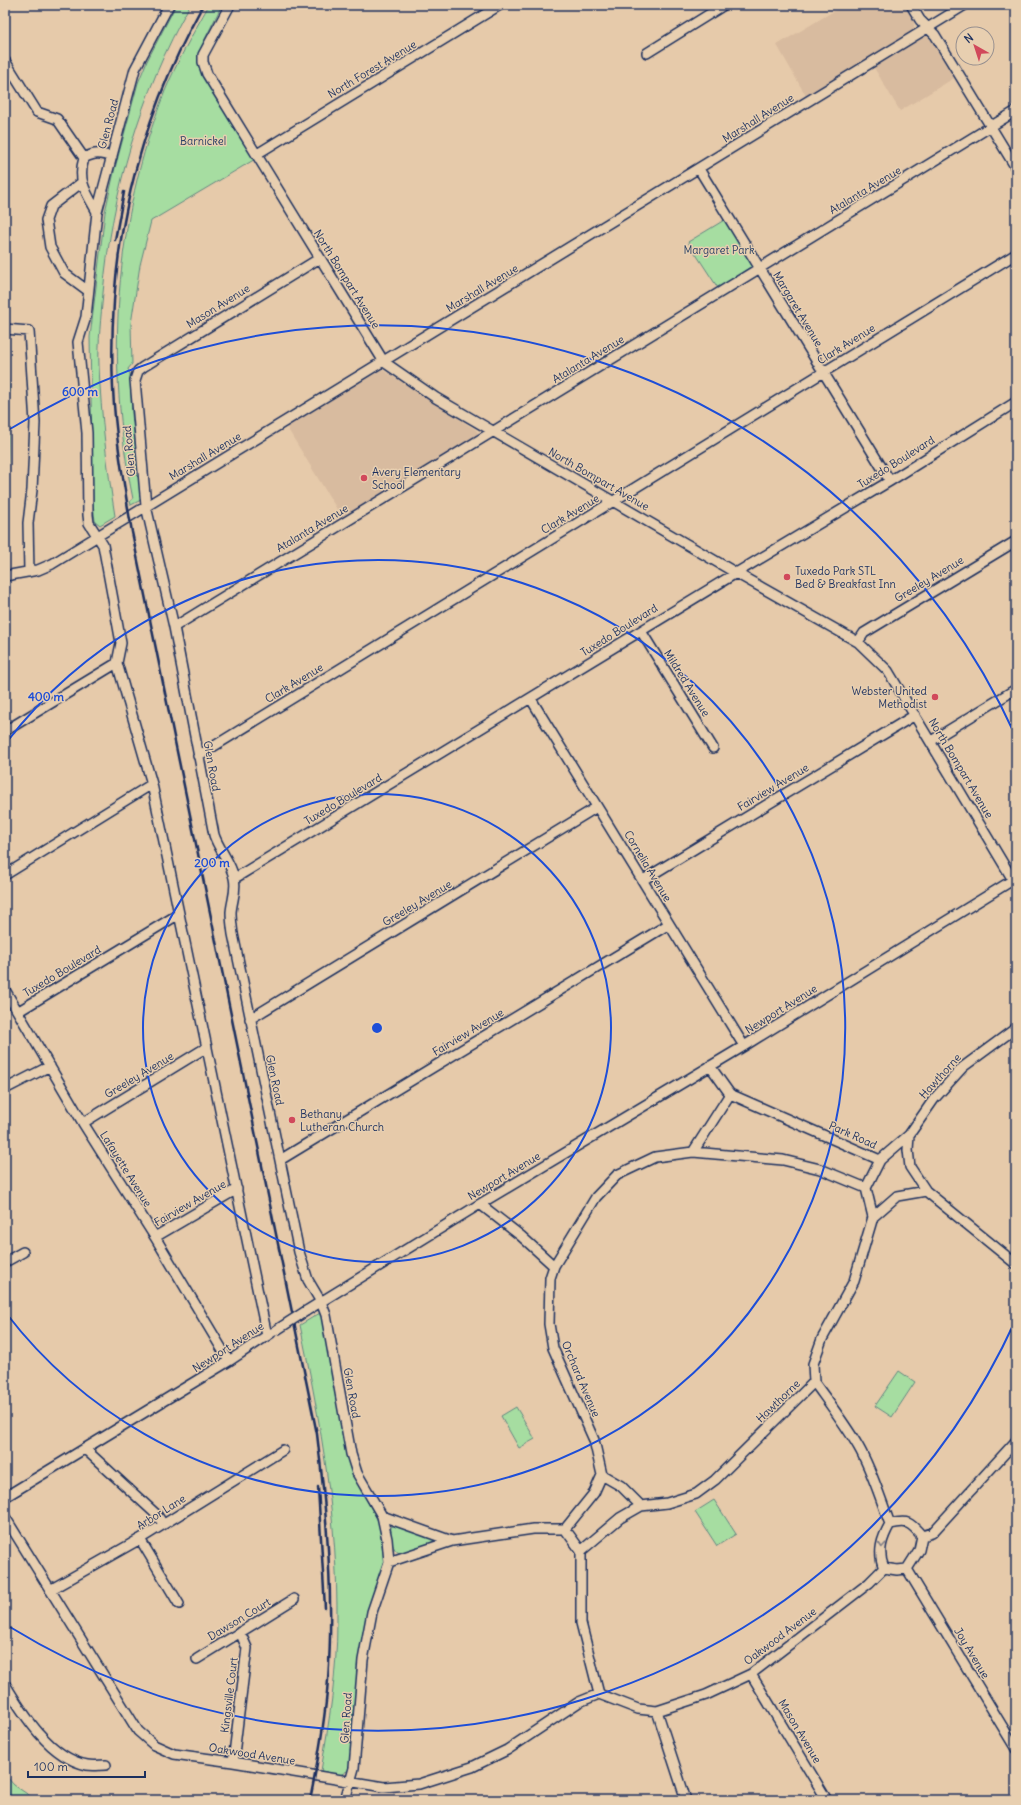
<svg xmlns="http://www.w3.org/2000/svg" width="1021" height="1805" viewBox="0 0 1021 1805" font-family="Delius,sans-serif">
<rect width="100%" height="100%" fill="#e6caaa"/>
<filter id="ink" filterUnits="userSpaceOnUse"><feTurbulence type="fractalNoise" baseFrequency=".025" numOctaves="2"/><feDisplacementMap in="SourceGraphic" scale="8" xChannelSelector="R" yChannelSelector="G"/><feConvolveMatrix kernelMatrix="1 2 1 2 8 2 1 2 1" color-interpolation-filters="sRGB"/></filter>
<g filter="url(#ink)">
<!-- built -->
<path fill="#d8bb9f" d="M 844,5 L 905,5 L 914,20 L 914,27 L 913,30 L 806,96 L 777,45 Z
M 924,36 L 927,36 L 931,40 L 954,78 L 900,111 L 873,66 Z
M 381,369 L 476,430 L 478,433 L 477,436 L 343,519 L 286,426 Z"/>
<!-- green -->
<path fill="#a6dda1" stroke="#608680" d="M 176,5 L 190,5 C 140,93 112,193 103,293 C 101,317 98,342 99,366 C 101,416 107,466 115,516 L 100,525 L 95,521 L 93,503 L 90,337 L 105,212 L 115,168 L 138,83 L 147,61 Z
M 209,5 L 222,5 L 198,53 L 262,155 L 151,221 L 140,265 L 131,324 L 132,364 L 128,369 L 130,374 L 132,414 L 141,500 L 131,505 L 130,501 L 133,499 C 105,362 114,221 165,91 C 177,62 193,33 209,5 Z
M 726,219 L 752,266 L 718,288 L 688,242 Z
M 5,366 L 9,386 L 7,513 L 5,528 Z
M 320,1313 L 324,1319 L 348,1460 L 357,1482 L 379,1523 L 384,1559 L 351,1762 L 349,1770 L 340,1775 L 321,1771 C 329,1722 337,1673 337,1623 C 338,1522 321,1424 300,1325 Z
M 899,1371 L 915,1382 L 892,1417 L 875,1406 Z
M 516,1407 L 535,1439 L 519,1448 L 501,1416 Z
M 714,1500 L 736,1534 L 717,1546 L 695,1512 Z
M 396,1524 L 436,1539 L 437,1542 L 401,1554 C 391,1550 390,1537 391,1527 Z
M 5,1775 L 14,1785 L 36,1800 L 5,1800 Z"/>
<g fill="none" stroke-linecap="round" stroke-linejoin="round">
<!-- stream -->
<path stroke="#619ab1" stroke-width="2.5" d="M 5,1792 L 15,1800"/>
<defs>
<path id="minor" d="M 169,5 L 135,69 L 97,212 L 86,317 L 78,342 L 87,433 L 88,515 L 89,523 L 103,545 L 121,643 L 117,663 L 152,784 L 267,1336
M 230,5 L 203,55 L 203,62 L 207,74 L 384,362 L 436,398 L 736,573 L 858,642 L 888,671 L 1016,885
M 911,5 L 920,20 L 935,35 L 1016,168
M 647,53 L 724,5
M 5,61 L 37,112 L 57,119 L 84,158
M 257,154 L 500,5
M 699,169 L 890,481
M 81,183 L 51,206 L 46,220 L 50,247 L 64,273 L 87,290
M 97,212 C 86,192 77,181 84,158 C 95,152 101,153 112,157
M 320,258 L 143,367 L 138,371 L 135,380 L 146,506 L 174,627 L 214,835 C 219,850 231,862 234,878 C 237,890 232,900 231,912 C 231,919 232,927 233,934 L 299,1252 L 308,1280 L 321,1302 L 326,1315 L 351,1454 L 357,1473 L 382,1516 L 387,1539 L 389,1562 L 372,1612 L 363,1660 L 354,1768 L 345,1800
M 5,329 L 29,331 L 35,423 L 32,490 L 28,523 L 29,572
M 5,576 L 38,570 L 52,564 L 965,5
M 174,627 L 1016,111
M 641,631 L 713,748
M 858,642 L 864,633 L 1016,541
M 531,699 L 744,1046
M 5,731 L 117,663
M 931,741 L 1016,689
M 198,756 L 1016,254
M 5,875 L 152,784
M 235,878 L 736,573 L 890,481 L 1016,402
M 643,880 L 915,715
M 5,990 L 83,1123 L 155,1237 L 229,1361
M 19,1011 L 179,914
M 250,1019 L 597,807
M 5,1089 L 50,1066
M 730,1094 L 880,1160 L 909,1135 L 934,1099 L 963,1067 L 1016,1028
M 83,1123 L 207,1047
M 909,1135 L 908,1150 L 910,1167 L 926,1191 L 1016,1264
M 693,1152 L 783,1160 L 820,1169 L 866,1188
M 280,1160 L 669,924
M 866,1188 L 880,1160
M 866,1188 L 873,1217
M 480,1204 L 521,1236 L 554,1266 L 550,1278 L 549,1324 L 553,1348 L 594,1440 L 602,1475 L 621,1486 L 641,1506
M 155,1237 L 237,1189
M 5,1262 L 23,1252
M 554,1266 L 596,1197 L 617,1175 L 655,1157 L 693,1152 L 730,1094 L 710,1066
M 306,1311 L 480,1204 L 744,1046 L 1016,878
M 814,1382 C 829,1403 845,1424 858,1446 C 872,1470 880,1498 890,1524
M 85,1449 L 157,1515 L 163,1524
M 5,1497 L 229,1361 L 271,1333
M 382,1516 L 452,1541 L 533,1529 L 565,1529 L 594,1493 L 602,1475
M 5,1517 L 138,1731 L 154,1745 L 174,1754 L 233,1762 L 384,1787 L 419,1784 L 472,1767 L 507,1750 L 579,1702 L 599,1694
M 565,1529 L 581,1551 L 581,1623 L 599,1694
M 922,1536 L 932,1533 L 1016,1441
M 140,1539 L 179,1604
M 581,1551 L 620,1518 L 641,1506 L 667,1503 L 696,1494 L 715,1480 L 814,1382 L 813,1364 L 822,1339 L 854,1281 L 873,1217 L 897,1196 L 926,1191
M 389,1562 L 452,1541
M 884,1568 C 877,1552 882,1538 890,1524 C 908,1520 910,1522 922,1536
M 884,1568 L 897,1570 L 907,1569 L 919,1550 L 922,1536
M 907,1569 L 1016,1749
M 50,1590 L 140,1539 L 283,1450
M 197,1659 L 294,1599
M 751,1674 L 827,1800
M 5,1684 C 23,1714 50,1758 87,1765 C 93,1766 100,1765 106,1765
M 599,1694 L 638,1709 L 657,1711 L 706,1695 L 751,1674 L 869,1583 L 884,1568
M 657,1711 L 686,1800
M 233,1762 L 247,1648 L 240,1632"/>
</defs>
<!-- minor casing -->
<use href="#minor" stroke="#1b2f5e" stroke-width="12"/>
<!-- minor -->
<use href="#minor" stroke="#e8cfb0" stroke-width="9"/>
<!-- rail -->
<path stroke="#1b2f5e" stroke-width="2.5" d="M 203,5 C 136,126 107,250 113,388 C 115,436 124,484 132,532 L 317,1434 C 327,1516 334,1598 328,1680 C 325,1720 318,1761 310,1800
M 115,240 L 124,192
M 318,1487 L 325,1608"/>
<defs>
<path id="minor-bridge" d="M 275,1331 L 306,1311"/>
</defs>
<!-- minor-bridge casing -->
<use href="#minor-bridge" stroke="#1b2f5e" stroke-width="12" stroke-linecap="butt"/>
<!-- minor-bridge -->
<use href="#minor-bridge" stroke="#e8cfb0" stroke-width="9"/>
</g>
<!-- one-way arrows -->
<defs><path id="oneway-chevron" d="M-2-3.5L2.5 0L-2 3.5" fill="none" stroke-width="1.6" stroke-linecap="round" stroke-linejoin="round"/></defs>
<use stroke="#827f87" href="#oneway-chevron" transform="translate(882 1545) rotate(95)"/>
</g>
<!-- distance rings -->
<g fill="none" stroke="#1d4ed8" stroke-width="2">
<circle cx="377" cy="1028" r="234"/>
<path d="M6 743A468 468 0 1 1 6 1313"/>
<path d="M1016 1319A702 702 0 0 1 10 1627M10 429A702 702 0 0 1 1016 737"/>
</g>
<!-- markers -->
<g fill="#d1495b" stroke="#e8cfb0" stroke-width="1.5">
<circle cx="364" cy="478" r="4"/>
<circle cx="787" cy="577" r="4"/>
<circle cx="935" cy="697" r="4"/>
<circle cx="292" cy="1120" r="4"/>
</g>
<g text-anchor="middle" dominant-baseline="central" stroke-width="3" stroke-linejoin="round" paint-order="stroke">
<!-- street labels -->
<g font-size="11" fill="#1b2f5e" stroke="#e8cfb0">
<text transform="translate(372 69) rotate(-31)">North Forest Avenue</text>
<text transform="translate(758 118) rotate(-32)">Marshall Avenue</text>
<text transform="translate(108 124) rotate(-75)">Glen Road</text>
<text transform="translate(865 190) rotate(-31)">Atalanta Avenue</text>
<text transform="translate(347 279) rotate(58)">North Bompart Avenue</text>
<text transform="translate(482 288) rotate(-31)">Marshall Avenue</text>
<text transform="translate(218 306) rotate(-32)">Mason Avenue</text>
<text transform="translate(798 309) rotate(59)">Margaret Avenue</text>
<text transform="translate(846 344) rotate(-32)">Clark Avenue</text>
<text transform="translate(588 359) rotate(-31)">Atalanta Avenue</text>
<text transform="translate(129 451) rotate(-95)">Glen Road</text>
<text transform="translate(205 456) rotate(-31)">Marshall Avenue</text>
<text transform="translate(896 462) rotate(-32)">Tuxedo Boulevard</text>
<text transform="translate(599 479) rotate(30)">North Bompart Avenue</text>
<text transform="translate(570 514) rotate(-31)">Clark Avenue</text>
<text transform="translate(312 528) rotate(-31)">Atalanta Avenue</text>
<text transform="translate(929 579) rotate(-31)">Greeley Avenue</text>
<text transform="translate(619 630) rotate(-32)">Tuxedo Boulevard</text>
<text transform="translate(294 683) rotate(-31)">Clark Avenue</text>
<text transform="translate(687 683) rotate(58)">Mildred Avenue</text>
<text transform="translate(212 766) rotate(80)">Glen Road</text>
<text transform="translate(961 768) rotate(59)">North Bompart Avenue</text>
<text transform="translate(773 787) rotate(-31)">Fairview Avenue</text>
<text transform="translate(343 799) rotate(-31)">Tuxedo Boulevard</text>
<text transform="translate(648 866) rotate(59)">Cornelia Avenue</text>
<text transform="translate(417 903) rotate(-31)">Greeley Avenue</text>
<text transform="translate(62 971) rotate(-31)">Tuxedo Boulevard</text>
<text transform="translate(781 1009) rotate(-32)">Newport Avenue</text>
<text transform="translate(468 1032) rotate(-31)">Fairview Avenue</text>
<text transform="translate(139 1075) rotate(-31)">Greeley Avenue</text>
<text transform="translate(940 1076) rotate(-48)">Hawthorne</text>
<text transform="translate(275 1080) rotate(78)">Glen Road</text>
<text transform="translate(853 1135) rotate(24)">Park Road</text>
<text transform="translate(126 1169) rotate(58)">Lafayette Avenue</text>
<text transform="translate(504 1176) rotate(-31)">Newport Avenue</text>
<text transform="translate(190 1203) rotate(-30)">Fairview Avenue</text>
<text transform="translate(228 1347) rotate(-33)">Newport Avenue</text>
<text transform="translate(581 1379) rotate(67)">Orchard Avenue</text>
<text transform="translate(352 1393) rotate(80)">Glen Road</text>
<text transform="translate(778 1401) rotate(-44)">Hawthorne</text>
<text transform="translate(161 1512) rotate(-32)">Arbor Lane</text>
<text transform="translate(239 1619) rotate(-31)">Dawson Court</text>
<text transform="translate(780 1636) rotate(-37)">Oakwood Avenue</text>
<text transform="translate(972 1653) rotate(59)">Joy Avenue</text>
<text transform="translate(229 1695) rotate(-83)">Kingsville Court</text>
<text transform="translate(346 1718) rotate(-86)">Glen Road</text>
<text transform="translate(800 1731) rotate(59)">Mason Avenue</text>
<text transform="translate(252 1754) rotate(9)">Oakwood Avenue</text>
</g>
<!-- park labels -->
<g font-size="11" fill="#294065" stroke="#e8cfb0">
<text x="203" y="141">Barnickel</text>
<text x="719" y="250">Margaret Park</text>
</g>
<!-- poi labels -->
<g font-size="11" fill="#1b2f5e" stroke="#e8cfb0" text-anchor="start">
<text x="372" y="472">Avery Elementary<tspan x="372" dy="13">School</tspan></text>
<text x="795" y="571">Tuxedo Park STL<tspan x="795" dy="13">Bed &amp; Breakfast Inn</tspan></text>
<text x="927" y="691" text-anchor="end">Webster United<tspan x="927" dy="13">Methodist</tspan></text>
<text x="300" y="1114">Bethany<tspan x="300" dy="13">Lutheran Church</tspan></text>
</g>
</g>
<circle cx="377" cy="1028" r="6" fill="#1d4ed8" stroke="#e8cfb0" stroke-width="2"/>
<g font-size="12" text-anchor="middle" font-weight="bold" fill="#1d4ed8" stroke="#e8cfb0" stroke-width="3" stroke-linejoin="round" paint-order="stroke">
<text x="80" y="396">600 m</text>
<text x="46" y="701">400 m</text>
<text x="212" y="867">200 m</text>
</g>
<!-- margin -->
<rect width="1021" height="1805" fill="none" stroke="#e8cfb0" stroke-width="20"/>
<rect x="10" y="10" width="1001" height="1785" fill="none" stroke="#1b2f5e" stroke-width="1.5" filter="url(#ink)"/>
<!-- north arrow -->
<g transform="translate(975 46) rotate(321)"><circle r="19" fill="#e8cfb0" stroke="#968f8f"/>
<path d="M0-3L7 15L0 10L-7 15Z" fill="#d1495b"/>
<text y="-6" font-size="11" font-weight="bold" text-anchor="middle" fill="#1b2f5e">N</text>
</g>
<!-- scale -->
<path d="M28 1771v6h117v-6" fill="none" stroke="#1b2f5e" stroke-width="2"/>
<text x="34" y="1771" font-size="12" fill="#1b2f5e" stroke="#e8cfb0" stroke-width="3" paint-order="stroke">100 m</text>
</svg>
